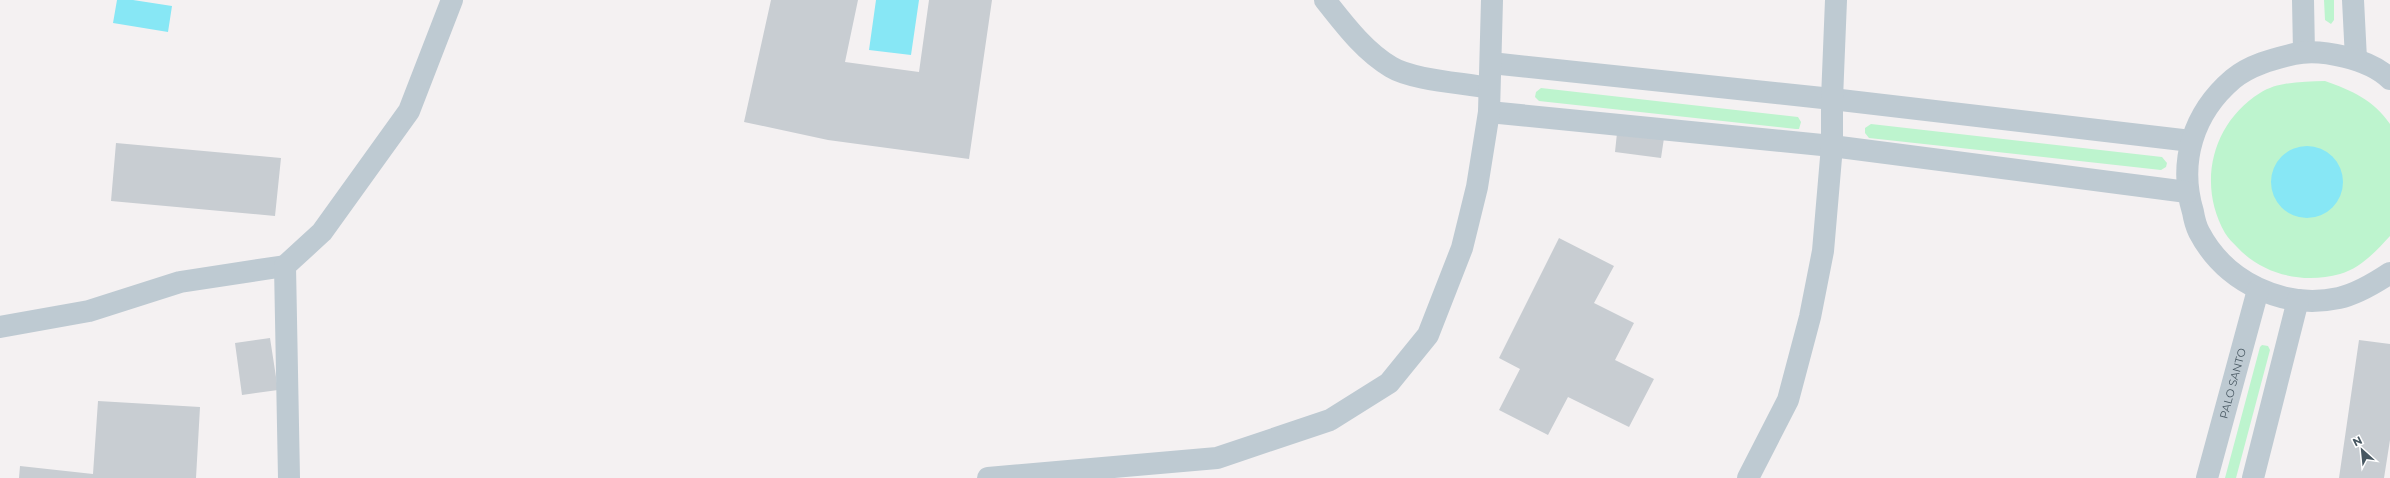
<svg xmlns="http://www.w3.org/2000/svg" width="2390" height="478" viewBox="0 0 2390 478" font-family="Montserrat,sans-serif">
<rect width="100%" height="100%" fill="#f4f1f2"/>
<!-- green -->
<path fill="#bdf4ce" d="M 2324,0 L 2334,0 L 2334,20 L 2331,24 L 2325,20 Z
M 2325,81 C 2351,90 2374,100 2390,124 L 2390,236 C 2376,251 2361,268 2340,274 C 2303,284 2263,275 2237,247 C 2233,243 2228,238 2225,233 C 2197,184 2212,123 2260,93 C 2279,81 2303,82 2325,81 Z
M 1541,88 L 1798,117 L 1801,122 L 1799,129 L 1796,129 L 1539,101 L 1535,97 L 1536,92 Z
M 1871,124 L 2162,157 L 2167,163 L 2166,167 L 2161,170 L 1869,138 L 1865,133 L 1865,128 Z
M 2262,345 L 2268,346 L 2270,350 L 2236,478 L 2225,478 L 2260,347 Z"/>
<!-- water -->
<path fill="#87e7f5" d="M 117,0 L 133,0 L 172,6 L 168,32 L 113,23 Z
M 876,0 L 919,0 L 911,55 L 869,50 Z
M2271 182a36 36 0 1 1 72 0a36 36 0 1 1-72 0Z"/>
<!-- building -->
<path fill="#c8cdd2" d="M 771,0 L 858,0 L 845,62 L 919,72 L 929,0 L 992,0 L 969,159 L 828,140 L 744,122 Z
M 1617,133 L 1664,138 L 1661,158 L 1615,152 Z
M 116,143 L 281,158 L 275,216 L 111,201 Z
M 1559,238 L 1614,266 L 1594,303 L 1634,323 L 1615,360 L 1654,379 L 1629,427 L 1568,397 L 1548,435 L 1499,410 L 1520,369 L 1499,358 Z
M 270,338 L 278,390 L 242,395 L 235,343 Z
M 2359,340 L 2390,344 L 2390,440 L 2384,478 L 2339,478 Z
M 98,401 L 200,407 L 196,478 L 19,478 L 20,466 L 93,474 Z"/>
<g fill="none" stroke-linecap="round" stroke-linejoin="round">
<!-- minor -->
<g stroke="#becad2" stroke-width="22">
<path d="M 1325,0 C 1344,24 1364,51 1391,67 C 1412,80 1464,83 1489,88"/>
<path d="M 2303,0 L 2304,52"/>
<path d="M 2353,0 L 2356,59"/>
<path d="M 1491,63 L 1832,99 L 2191,141"/>
<path d="M 2390,79 C 2370,59 2321,48 2294,54 C 2273,59 2250,65 2233,79 C 2193,113 2178,162 2193,212 C 2194,218 2196,226 2199,232 C 2225,282 2283,310 2339,298 C 2356,294 2375,283 2390,273"/>
<path d="M 1489,112 L 1832,146 L 2187,192"/>
<path d="M 0,327 L 89,311 L 180,282 L 285,266"/>
<path d="M 289,478 L 285,266 L 322,232 L 409,111 L 452,0"/>
<path d="M 988,478 L 1217,458 L 1330,420 L 1389,383 L 1428,335 L 1462,248 L 1477,187 L 1489,112 L 1492,0"/>
<path d="M 1748,478 L 1788,400 L 1810,317 L 1823,251 L 1832,146 L 1832,99 L 1836,0"/>
<path id="s1" d="M 2207,478 L 2258,290"/>
<path d="M 2253,478 L 2298,300"/>
</g>
</g>
<g text-anchor="middle" dominant-baseline="central" stroke-width="3" stroke-linejoin="round" paint-order="stroke">
<!-- street labels -->
<g font-size="11" fill="#475761" stroke="#fff">
<text stroke="none"><textPath href="#s1" startOffset="98">PALO SANTO</textPath></text>
</g>
</g>
<!-- north arrow -->
<g transform="translate(2362 450) rotate(333)" stroke="#ffffff" stroke-width="3" paint-order="stroke">
<path d="M0-3L7 15L0 10L-7 15Z" fill="#475761"/>
<text y="-6" font-size="11" font-weight="bold" text-anchor="middle" fill="#475761">N</text>
</g>
</svg>
